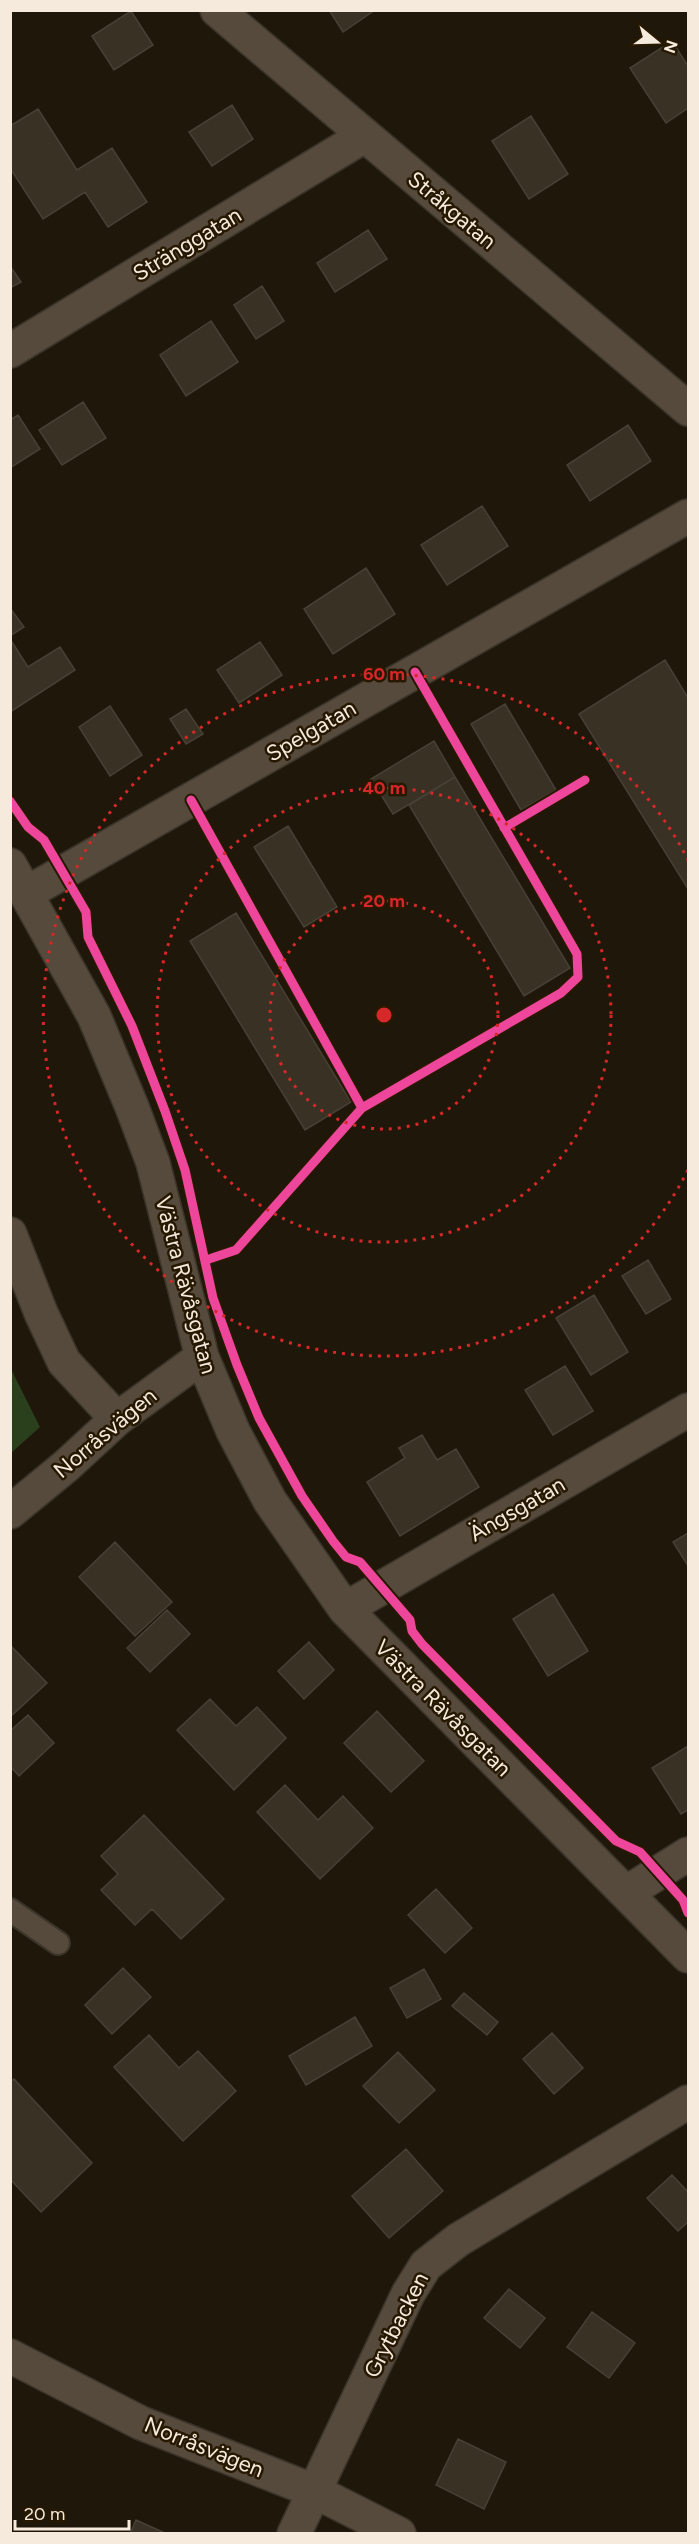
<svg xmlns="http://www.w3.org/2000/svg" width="699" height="2544" viewBox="0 0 699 2544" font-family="Figtree,sans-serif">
<rect width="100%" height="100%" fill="#1f170a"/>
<!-- green -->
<path fill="#2a401d" d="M 10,1367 L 40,1427 L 11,1453 L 10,1453 Z"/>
<!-- building -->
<path fill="#393124" stroke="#474035" stroke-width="1.5" d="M 329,10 L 375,10 L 343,32 Z
M 131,11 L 153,45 L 114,70 L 92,36 Z
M 672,41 L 688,66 L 688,108 L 666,123 L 630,68 Z
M 232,105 L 253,139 L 212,166 L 189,132 Z
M 38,109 L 77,170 L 112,148 L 147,202 L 108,227 L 85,192 L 43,219 L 10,168 L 10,126 Z
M 531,116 L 568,174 L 529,199 L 492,141 Z
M 368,230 L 387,259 L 335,292 L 317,263 Z
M 10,266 L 21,282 L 10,288 Z
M 262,286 L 284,321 L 256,339 L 234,305 Z
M 211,321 L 238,362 L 186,396 L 160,355 Z
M 83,402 L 106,438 L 62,465 L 39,430 Z
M 18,415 L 40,449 L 10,468 L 10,420 Z
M 628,425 L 651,461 L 590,501 L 567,465 Z
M 482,506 L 508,546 L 447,585 L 421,545 Z
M 366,568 L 395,614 L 333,654 L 304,609 Z
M 10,608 L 24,627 L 10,636 Z
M 10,639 L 28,667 L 60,647 L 75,670 L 10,712 Z
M 260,642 L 282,675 L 239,703 L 217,670 Z
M 665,660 L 688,698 L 688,889 L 579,714 Z
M 505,704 L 556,790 L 521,810 L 471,724 Z
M 110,706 L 142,755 L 110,776 L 79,727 Z
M 186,709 L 203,734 L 186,744 L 170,719 Z
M 434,741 L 455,777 L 393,814 L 371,779 Z
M 455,777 L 570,968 L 524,996 L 409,805 Z
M 288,826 L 337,907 L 304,927 L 254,847 Z
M 236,913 L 351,1102 L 305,1130 L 190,941 Z
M 648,1260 L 671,1299 L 646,1314 L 622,1276 Z
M 594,1295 L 628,1352 L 591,1375 L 556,1318 Z
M 565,1366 L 593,1411 L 553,1435 L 525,1390 Z
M 422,1435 L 437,1460 L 456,1449 L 479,1487 L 400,1536 L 367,1482 L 405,1458 L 399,1448 Z
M 688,1533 L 688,1566 L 673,1542 Z
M 115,1542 L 172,1602 L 135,1636 L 79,1577 Z
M 553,1594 L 588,1651 L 548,1676 L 513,1619 Z
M 167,1610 L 190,1634 L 150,1672 L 127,1648 Z
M 309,1642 L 334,1670 L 304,1699 L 278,1671 Z
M 10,1645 L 47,1683 L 10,1717 Z
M 210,1699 L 236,1726 L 257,1707 L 286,1738 L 234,1790 L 177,1730 Z
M 377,1711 L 424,1761 L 391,1792 L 344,1743 Z
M 28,1715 L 54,1743 L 19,1776 L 10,1766 L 10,1731 Z
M 688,1746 L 688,1810 L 681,1814 L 652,1768 Z
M 285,1785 L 318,1820 L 343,1796 L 373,1828 L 320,1879 L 257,1812 Z
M 144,1815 L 224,1899 L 181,1939 L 152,1909 L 135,1925 L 101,1890 L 118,1874 L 101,1856 Z
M 436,1889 L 472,1928 L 445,1953 L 408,1915 Z
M 123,1968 L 151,1997 L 112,2034 L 85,2005 Z
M 424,1969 L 441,1999 L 407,2018 L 390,1988 Z
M 464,1993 L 498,2022 L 487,2035 L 452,2006 Z
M 355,2017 L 372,2046 L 306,2085 L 289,2056 Z
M 552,2033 L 583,2068 L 554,2094 L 523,2059 Z
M 149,2035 L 179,2068 L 198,2051 L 236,2091 L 183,2141 L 114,2067 Z
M 398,2052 L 435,2090 L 399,2123 L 363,2086 Z
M 14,2079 L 92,2163 L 41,2212 L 10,2179 L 10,2082 Z
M 406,2149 L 443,2191 L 389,2238 L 352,2196 Z
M 672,2175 L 688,2192 L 688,2222 L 678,2231 L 647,2198 Z
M 509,2289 L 545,2318 L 520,2348 L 484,2318 Z
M 592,2312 L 635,2343 L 609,2378 L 567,2347 Z
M 458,2439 L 506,2462 L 484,2509 L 436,2485 Z
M 136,2520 L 167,2534 L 130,2534 Z"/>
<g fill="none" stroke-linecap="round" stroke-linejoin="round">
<defs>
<path id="service" d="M 10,1910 L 58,1943"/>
<path id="minor" d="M 217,10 L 688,409
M 10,351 L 364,136
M 10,865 L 94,1016 L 132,1107 L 153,1163 L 202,1357 L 233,1431 L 270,1501 L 345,1609 L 688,1956
M 27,893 L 688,516
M 10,1234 L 41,1313 L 64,1362 L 117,1419
M 10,1512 L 66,1466 L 117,1419 L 202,1357
M 345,1609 L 688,1410
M 626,1893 L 688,1854
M 10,2356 L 141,2423 L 314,2491 L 399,2534
M 294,2534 L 408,2294 L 426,2265 L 458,2240 L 688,2102"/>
</defs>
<!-- service casing -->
<use href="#service" stroke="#3b3429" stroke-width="26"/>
<!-- minor casing -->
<use href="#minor" stroke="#3b3429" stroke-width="36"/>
<!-- service -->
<use href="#service" stroke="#554a3b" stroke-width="22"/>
<!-- minor -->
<use href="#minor" stroke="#554a3b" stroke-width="33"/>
<defs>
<path id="cycleway" d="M 191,800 L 362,1108
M 10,801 L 28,827 L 44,840 L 86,912 L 88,937 L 132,1026 L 165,1111 L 185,1170 L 213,1298 L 237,1365 L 259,1418 L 302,1496 L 333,1541 L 346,1557 L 360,1562 L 410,1620 L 412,1631 L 422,1644 L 616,1841 L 640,1852 L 683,1900 L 688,1913
M 504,828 L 585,780
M 206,1260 L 236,1250 L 362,1108 L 561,993 L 578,977 L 577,954 L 415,672"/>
</defs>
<!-- cycleway casing -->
<use href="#cycleway" stroke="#271802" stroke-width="13"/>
<!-- cycleway -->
<use href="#cycleway" stroke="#ed469a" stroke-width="9"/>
</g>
<!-- distance rings -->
<g fill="none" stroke="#d62828" stroke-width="3" stroke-dasharray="3 6">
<circle cx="384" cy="1015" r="114"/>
<circle cx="384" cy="1015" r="227"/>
<path d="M688 1170A341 341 0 1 1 688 860"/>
</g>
<g text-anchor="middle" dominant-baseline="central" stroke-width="5" stroke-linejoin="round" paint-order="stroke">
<!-- street labels -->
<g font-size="22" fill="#f5eadc" stroke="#271802">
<text transform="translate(452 210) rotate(40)">Stråkgatan</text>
<text transform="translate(187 244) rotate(-31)">Stränggatan</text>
<text transform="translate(311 731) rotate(-30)">Spelgatan</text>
<text transform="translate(186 1285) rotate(75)">Västra Rävåsgatan</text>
<text transform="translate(105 1433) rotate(-40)">Norråsvägen</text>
<text transform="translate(517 1509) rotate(-30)">Ängsgatan</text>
<text transform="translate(443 1708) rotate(45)">Västra Rävåsgatan</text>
<text transform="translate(396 2325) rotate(-63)">Grytbacken</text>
<text transform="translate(204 2447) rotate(22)">Norråsvägen</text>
</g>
</g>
<circle cx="384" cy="1015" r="9" fill="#d62828" stroke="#271802" stroke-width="3"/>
<g font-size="18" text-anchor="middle" font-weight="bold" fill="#d62828" stroke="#271802" stroke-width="5" stroke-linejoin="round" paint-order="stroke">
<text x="384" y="680">60 m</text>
<text x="384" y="794">40 m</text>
<text x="384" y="907">20 m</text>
</g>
<!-- border -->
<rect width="699" height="2544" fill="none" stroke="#f5eadc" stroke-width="24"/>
<!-- north arrow -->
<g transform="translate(657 42) rotate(109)" stroke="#271802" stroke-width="4.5" paint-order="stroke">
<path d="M0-4.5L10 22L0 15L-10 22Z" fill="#f5eadc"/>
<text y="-9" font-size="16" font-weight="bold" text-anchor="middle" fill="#f5eadc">N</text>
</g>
<!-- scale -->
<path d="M15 2520v9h114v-9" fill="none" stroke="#f5eadc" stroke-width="3"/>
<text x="24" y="2520" font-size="18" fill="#f5eadc" stroke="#271802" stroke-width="4.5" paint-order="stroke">20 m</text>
</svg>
